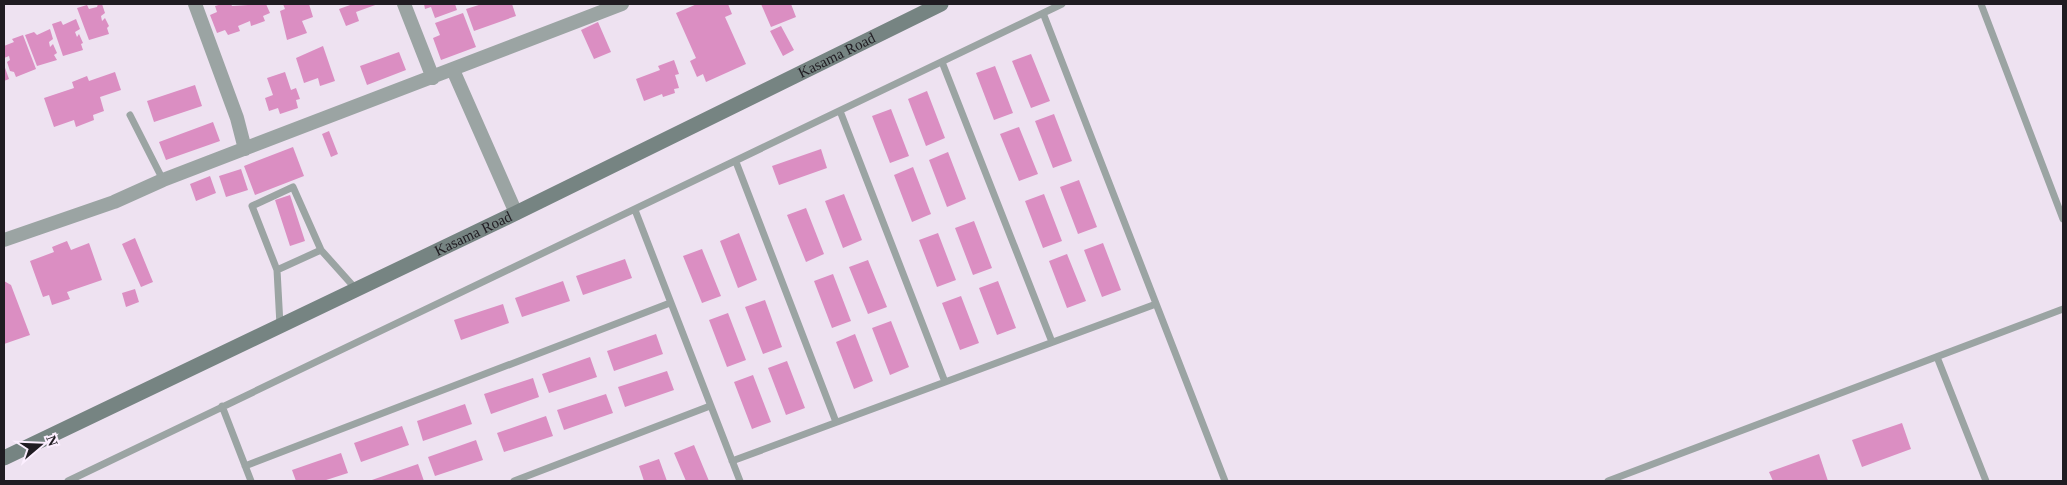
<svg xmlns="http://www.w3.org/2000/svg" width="2067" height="485" viewBox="0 0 2067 485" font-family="Georgia,serif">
<rect width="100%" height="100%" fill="#eee2f1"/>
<!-- building -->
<path fill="#db8ec2" d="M 98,4 L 102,4 L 105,13 L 101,16 L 102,21 L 105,18 L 109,26 L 107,28 L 109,34 L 89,40 L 77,8 L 87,5 L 89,9 L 97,7 Z
M 222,4 L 231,4 L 232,6 L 266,4 L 270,13 L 263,16 L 265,21 L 251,26 L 250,21 L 238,26 L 240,31 L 228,35 L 225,30 L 217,33 L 210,15 L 217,12 L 215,6 Z
M 283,4 L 309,4 L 313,17 L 302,21 L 307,33 L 287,40 L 280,11 L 285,9 Z
M 353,4 L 378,4 L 356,12 L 359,21 L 346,26 L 339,9 Z
M 424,4 L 455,4 L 457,10 L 435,18 L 431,7 L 425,9 Z
M 482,4 L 512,4 L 516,16 L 474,31 L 466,9 Z
M 697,4 L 728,4 L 732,14 L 725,17 L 746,64 L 706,82 L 703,74 L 697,77 L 690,61 L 696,58 L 676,13 Z
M 761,4 L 791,4 L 796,17 L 771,27 Z
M 463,13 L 476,47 L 441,60 L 433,38 L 440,35 L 435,23 Z
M 76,19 L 80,29 L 75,32 L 77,37 L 79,34 L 83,43 L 81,44 L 83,50 L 63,56 L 52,24 L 61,21 L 63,25 Z
M 598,22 L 611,52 L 594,59 L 581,30 Z
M 781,26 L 794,50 L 783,56 L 770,31 Z
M 50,29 L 53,39 L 49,42 L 50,47 L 53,44 L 57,53 L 54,55 L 57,60 L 37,66 L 25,35 L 34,32 L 37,35 Z
M 23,35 L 36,69 L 16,77 L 14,72 L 10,71 L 7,62 L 10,60 L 9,56 L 4,58 L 4,46 L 14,42 L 12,39 Z
M 323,46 L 335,81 L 320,86 L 318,78 L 304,83 L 296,58 Z
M 399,52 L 406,70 L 367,85 L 360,66 Z
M 1031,54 L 1050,101 L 1031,108 L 1012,61 Z
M 674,60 L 679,74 L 675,75 L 679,88 L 674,89 L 675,93 L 663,97 L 662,94 L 644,101 L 636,79 L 660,70 L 658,66 Z
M 4,65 L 9,79 L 4,81 Z
M 995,66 L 1013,113 L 994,120 L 976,73 Z
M 115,72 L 121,90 L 100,97 L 104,111 L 93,115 L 94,120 L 76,127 L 74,120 L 54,127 L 44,98 L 74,88 L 72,82 L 87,76 L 89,81 Z
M 285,72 L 291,90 L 296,88 L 300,99 L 296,100 L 298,108 L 280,114 L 278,108 L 269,111 L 265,98 L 273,95 L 267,78 Z
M 195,85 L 202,106 L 154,122 L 147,101 Z
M 927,91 L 945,138 L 926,146 L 908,99 Z
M 891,109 L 909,156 L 890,163 L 872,116 Z
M 1054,114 L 1072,161 L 1053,168 L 1035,121 Z
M 213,122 L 220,141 L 166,160 L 159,142 Z
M 1019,127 L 1038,174 L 1019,181 L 1000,134 Z
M 329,131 L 338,154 L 331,157 L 322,134 Z
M 293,147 L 304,176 L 255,195 L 244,166 Z
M 821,149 L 827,168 L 779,185 L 772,166 Z
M 948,152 L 966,199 L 947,207 L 929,160 Z
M 913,167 L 931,214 L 912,222 L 894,175 Z
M 241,169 L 248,190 L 226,197 L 219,176 Z
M 210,176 L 216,193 L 196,201 L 190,184 Z
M 1079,180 L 1097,227 L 1078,234 L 1060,187 Z
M 844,194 L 862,240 L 843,248 L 825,201 Z
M 1044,194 L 1062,241 L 1043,248 L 1025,201 Z
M 290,195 L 305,241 L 290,246 L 275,200 Z
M 806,208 L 824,254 L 806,262 L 787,215 Z
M 974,221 L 992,268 L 973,275 L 955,228 Z
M 739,233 L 757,280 L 738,288 L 720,241 Z
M 938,233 L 956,280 L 937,287 L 919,240 Z
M 135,238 L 153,282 L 141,287 L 122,244 Z
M 67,241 L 71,250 L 89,243 L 102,280 L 67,292 L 70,299 L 52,305 L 49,295 L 43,297 L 30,261 L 54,252 L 52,247 Z
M 1103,243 L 1121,290 L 1102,297 L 1084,250 Z
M 702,249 L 721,296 L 702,303 L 683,256 Z
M 1067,254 L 1086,301 L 1067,308 L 1049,261 Z
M 625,259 L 632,278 L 583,295 L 576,276 Z
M 868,260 L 887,307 L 868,314 L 849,267 Z
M 833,274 L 851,321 L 832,328 L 814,281 Z
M 4,281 L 11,285 L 30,335 L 4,344 Z
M 563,281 L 570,301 L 522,317 L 515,298 Z
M 998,281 L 1016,328 L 997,335 L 979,288 Z
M 135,289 L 139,302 L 126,307 L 122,293 Z
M 961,296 L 979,343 L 960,350 L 942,303 Z
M 765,300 L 782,347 L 763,354 L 745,307 Z
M 503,304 L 509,323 L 461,340 L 454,320 Z
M 728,313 L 746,360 L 727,367 L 709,320 Z
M 891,321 L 909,367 L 890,375 L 872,328 Z
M 656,334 L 663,354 L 614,371 L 607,351 Z
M 855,334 L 873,381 L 854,389 L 836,342 Z
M 590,357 L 597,377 L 549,393 L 542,374 Z
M 787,361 L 805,408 L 786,415 L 768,368 Z
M 667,371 L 674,390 L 625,407 L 618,387 Z
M 753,375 L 771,422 L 752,429 L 734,382 Z
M 533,378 L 539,397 L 491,414 L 484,394 Z
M 606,394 L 613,413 L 564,430 L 557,410 Z
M 465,404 L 472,424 L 423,441 L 417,421 Z
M 546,416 L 553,436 L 504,452 L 497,433 Z
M 1902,423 L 1911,449 L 1862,467 L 1852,440 Z
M 402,426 L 409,445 L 361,462 L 354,443 Z
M 476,440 L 483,460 L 435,476 L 428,457 Z
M 694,445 L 709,481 L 686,481 L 674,453 Z
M 341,453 L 348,473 L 323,481 L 296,481 L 292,470 Z
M 1819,454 L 1828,481 L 1773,481 L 1769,472 Z
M 659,459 L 667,481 L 644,481 L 639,466 Z
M 418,464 L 424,481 L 369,481 Z"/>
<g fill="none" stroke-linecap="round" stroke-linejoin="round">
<!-- lane -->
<path stroke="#9ba4a3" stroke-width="7" d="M 1981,4 L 2063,219
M 1043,13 L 1225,481
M 942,62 L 1052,342
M 840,111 L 945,382
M 130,115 L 163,180
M 736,162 L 836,422
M 635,210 L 740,481
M 277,270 L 321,250
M 280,325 L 277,270 L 252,206 L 293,187 L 321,250 L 355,288
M 1937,357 L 1986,481
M 222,406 L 251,481
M 732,461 L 1156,304
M 245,466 L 670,303
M 68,481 C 399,320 731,163 1062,4
M 514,481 L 710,406
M 1608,481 L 2063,309"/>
<!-- street -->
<path stroke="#9ba4a3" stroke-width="14" d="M 195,4 L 237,118 L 245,149
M 404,4 L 433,78
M 453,70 L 516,213
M 4,240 L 114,202 L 163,180 L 622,4"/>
<!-- secondary -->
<path stroke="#768482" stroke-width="15" id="s1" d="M 4,458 L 516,213 L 941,4"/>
</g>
<g text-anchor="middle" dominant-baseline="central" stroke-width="4" stroke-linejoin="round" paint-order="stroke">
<!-- street labels -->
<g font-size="15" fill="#201c22" stroke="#fcefff">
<text stroke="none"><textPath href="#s1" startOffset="925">Kasama Road</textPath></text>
<text stroke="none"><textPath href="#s1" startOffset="520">Kasama Road</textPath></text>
</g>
</g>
<!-- border -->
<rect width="2067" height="485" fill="none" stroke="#201c22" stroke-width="10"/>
<!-- north arrow -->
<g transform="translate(40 445) rotate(71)" stroke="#fcefff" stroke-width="4" paint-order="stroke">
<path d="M0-4L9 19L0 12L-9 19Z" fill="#201c22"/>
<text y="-8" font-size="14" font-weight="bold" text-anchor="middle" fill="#201c22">N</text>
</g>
</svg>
